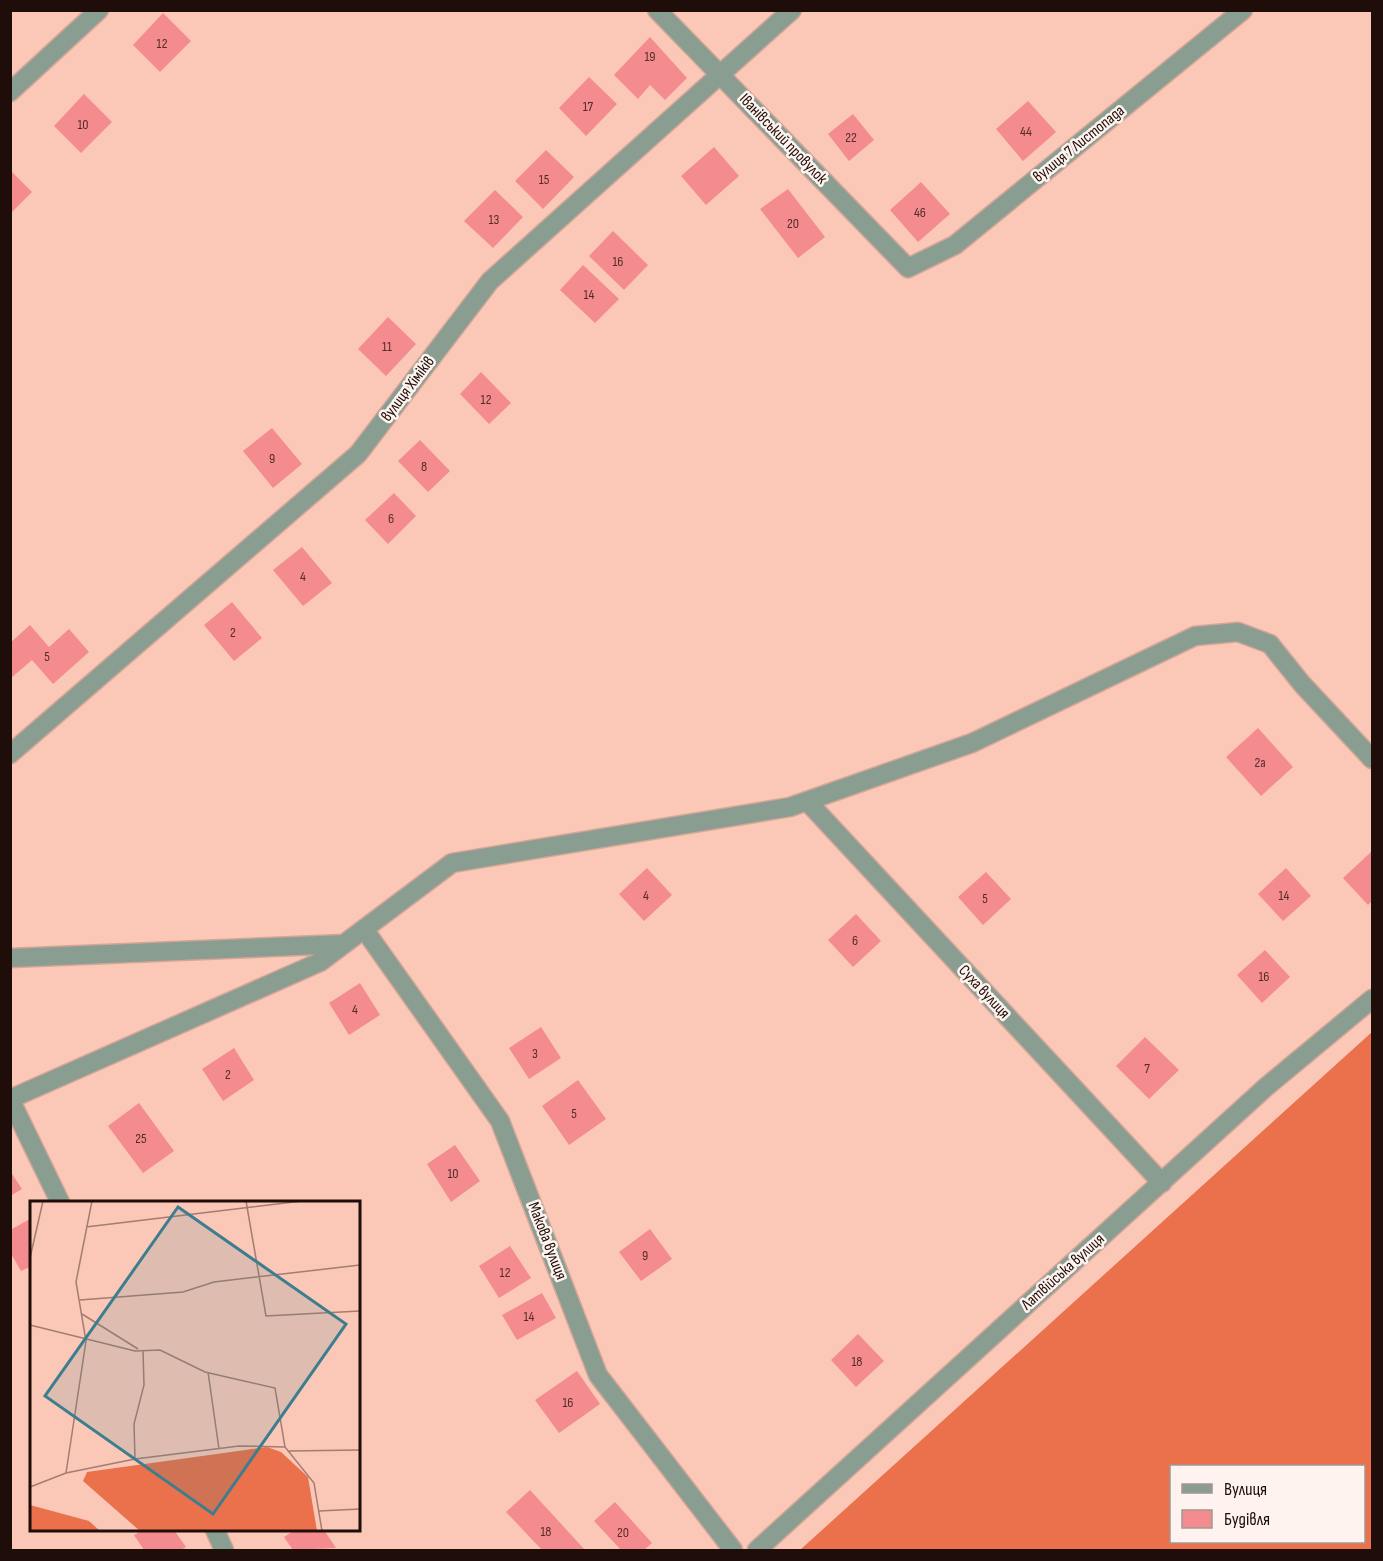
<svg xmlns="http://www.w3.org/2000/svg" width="1383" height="1561" viewBox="0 0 1383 1561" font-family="'Sofia Sans Condensed',sans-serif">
<rect width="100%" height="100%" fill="#fbc7b7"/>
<!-- forest -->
<path fill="#ea714b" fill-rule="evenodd" d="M 1372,1032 L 1372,1550 L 800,1550 ZM 1172,1466 L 1364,1466 L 1364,1542 L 1172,1542 Z"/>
<!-- building -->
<path fill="#f48b8f" d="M 163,13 L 191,41 L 160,72 L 133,45 Z
M 650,37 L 687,78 L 665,100 L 650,85 L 638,99 L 614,75 Z
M 589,77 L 617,104 L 586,136 L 559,108 Z
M 84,94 L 112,122 L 81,153 L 54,126 Z
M 1028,101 L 1056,132 L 1023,161 L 996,129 Z
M 853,114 L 874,140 L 849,161 L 828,134 Z
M 714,147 L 739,176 L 706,205 L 681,176 Z
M 546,150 L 574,177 L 543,209 L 515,181 Z
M 10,170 L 32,192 L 10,214 Z
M 921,182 L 950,214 L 918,242 L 890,210 Z
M 788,189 L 825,237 L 798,258 L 760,209 Z
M 495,190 L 523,217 L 493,248 L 464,221 Z
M 613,231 L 648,265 L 624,290 L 589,256 Z
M 583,265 L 619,299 L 595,323 L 560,290 Z
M 388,317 L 416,344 L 386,376 L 358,349 Z
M 481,372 L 511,403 L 489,424 L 460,394 Z
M 272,428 L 302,464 L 273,488 L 243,451 Z
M 420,440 L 450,471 L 428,492 L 398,461 Z
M 394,493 L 416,516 L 388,544 L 365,520 Z
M 302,547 L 332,583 L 303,606 L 273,570 Z
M 232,602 L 262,638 L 234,661 L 204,625 Z
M 30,625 L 49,647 L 69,629 L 89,652 L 53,684 L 32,660 L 10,679 L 10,643 Z
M 1258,728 L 1293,767 L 1261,796 L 1226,757 Z
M 1371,852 L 1372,901 L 1368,905 L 1343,878 Z
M 647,868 L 672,895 L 644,921 L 619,894 Z
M 1286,868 L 1311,896 L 1283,921 L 1258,894 Z
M 986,872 L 1011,899 L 983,925 L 958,897 Z
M 856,914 L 881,941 L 853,967 L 828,940 Z
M 1265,950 L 1290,977 L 1262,1003 L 1237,975 Z
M 360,983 L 380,1015 L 349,1035 L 329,1003 Z
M 541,1027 L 561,1058 L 529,1079 L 509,1048 Z
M 1145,1037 L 1179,1070 L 1149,1099 L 1116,1066 Z
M 234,1048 L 254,1080 L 223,1101 L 202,1069 Z
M 578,1080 L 606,1119 L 569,1145 L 542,1106 Z
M 139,1103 L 174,1151 L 143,1173 L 108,1126 Z
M 455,1145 L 480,1181 L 451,1202 L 427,1164 Z
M 10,1171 L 22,1189 L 10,1196 Z
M 32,1218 L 32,1266 L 21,1271 L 10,1252 L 10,1230 Z
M 650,1229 L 672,1259 L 641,1281 L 619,1252 Z
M 510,1246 L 531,1278 L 499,1298 L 479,1266 Z
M 542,1293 L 556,1318 L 517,1340 L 502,1315 Z
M 858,1334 L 884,1361 L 856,1387 L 831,1360 Z
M 577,1371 L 600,1404 L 559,1433 L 535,1400 Z
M 530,1490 L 585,1550 L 542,1550 L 506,1512 Z
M 615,1502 L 652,1543 L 644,1550 L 621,1550 L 594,1521 Z
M 143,1530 L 174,1530 L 186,1547 L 181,1550 L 144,1550 L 134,1535 Z
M 295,1530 L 324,1530 L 336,1548 L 293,1550 L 284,1537 Z"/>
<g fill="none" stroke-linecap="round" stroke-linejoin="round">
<defs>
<path id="minor" d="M 657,10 L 908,268 L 955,245 L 1243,10
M 10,92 L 99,10
M 10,754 L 358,454 L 490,281 L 792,10
M 807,801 L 1162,1183
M 364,929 L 500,1121 L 598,1375 L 733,1550
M 10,958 L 344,944
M 10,1099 L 320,962 L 452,863 L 790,807 L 972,743 L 1195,636 L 1238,632 L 1270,644 L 1302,684 L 1372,759
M 10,1099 L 60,1202
M 215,1530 L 224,1550
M 757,1550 L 1266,1087 L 1372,999"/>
</defs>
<!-- minor casing -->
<use href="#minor" stroke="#d3a698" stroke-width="21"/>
<!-- minor -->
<use href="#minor" stroke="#899d91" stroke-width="18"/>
</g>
<g text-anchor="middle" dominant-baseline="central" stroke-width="5" stroke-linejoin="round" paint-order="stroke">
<!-- number labels -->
<g font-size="14" fill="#542c2a">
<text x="162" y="43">12</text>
<text x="650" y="56">19</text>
<text x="588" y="106">17</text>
<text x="83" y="124">10</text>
<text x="1026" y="131">44</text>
<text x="851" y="137">22</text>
<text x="544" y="179">15</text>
<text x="920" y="212">46</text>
<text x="494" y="219">13</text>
<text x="793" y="223">20</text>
<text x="618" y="261">16</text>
<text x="589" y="294">14</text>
<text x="387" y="346">11</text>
<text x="486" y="399">12</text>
<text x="272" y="458">9</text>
<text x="424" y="466">8</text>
<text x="391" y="518">6</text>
<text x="303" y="576">4</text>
<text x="233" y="632">2</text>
<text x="47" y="656">5</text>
<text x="1260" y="762">2а</text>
<text x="646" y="895">4</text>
<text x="1284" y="895">14</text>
<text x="985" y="898">5</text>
<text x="855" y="940">6</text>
<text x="1264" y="976">16</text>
<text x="355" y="1009">4</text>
<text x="535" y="1053">3</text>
<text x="1147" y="1068">7</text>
<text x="228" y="1074">2</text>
<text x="574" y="1113">5</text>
<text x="141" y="1138">25</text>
<text x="453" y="1173">10</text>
<text x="645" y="1255">9</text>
<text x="505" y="1272">12</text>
<text x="529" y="1316">14</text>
<text x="857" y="1361">18</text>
<text x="568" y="1402">16</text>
<text x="546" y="1531">18</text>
<text x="623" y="1532">20</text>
</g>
<!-- street labels -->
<g font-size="16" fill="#1e0d08" stroke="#fef3ef">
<text transform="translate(783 139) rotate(46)">Іванівський провулок</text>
<text transform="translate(1079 144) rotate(-39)">вулиця 7 Листопада</text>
<text transform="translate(408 389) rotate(-53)">вулиця Хіміків</text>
<text transform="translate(984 992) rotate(47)">Суха вулиця</text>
<text transform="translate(547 1241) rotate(69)">Макова вулиця</text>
<text transform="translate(1063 1272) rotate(-42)">Латвійська вулиця</text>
</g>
</g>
<!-- overview -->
<g transform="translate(30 1201)">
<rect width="330" height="330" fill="#fbc7b7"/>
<path d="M 237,246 L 251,251 L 278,276 L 287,330 L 110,330 L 53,280 L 57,271 ZM 0,304 L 59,320 L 70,330 L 0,330 Z" fill="#ea714b"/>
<path fill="none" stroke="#a37d71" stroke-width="1.5" d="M 216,0 L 236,115 L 330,110M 56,26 L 272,0M 0,57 L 13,0M 50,99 L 153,91 L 184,81 L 330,64M 52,113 L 108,148M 0,124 L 105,150 L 130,149 L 175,171 L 245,187 L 255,246 L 284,282 L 292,330M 178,171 L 189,248M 259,250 L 330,249M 105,258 L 104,223 L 114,184 L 113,149M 36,272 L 56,140 L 46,81 L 62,0M 0,286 L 36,272 L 105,258 L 209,245 L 255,246M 289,310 L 330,308"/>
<path fill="#3c7e8f" fill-opacity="0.15" stroke="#3c7e8f" stroke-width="3" d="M 148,6 L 316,123 L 183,313 L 15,195 Z"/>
<rect width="330" height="330" fill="none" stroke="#1e0d08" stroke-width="3"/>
</g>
<!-- border -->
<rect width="1383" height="1561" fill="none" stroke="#1e0d08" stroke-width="24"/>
<!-- legend -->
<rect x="1170" y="1465" width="195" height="78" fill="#fef3ef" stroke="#a49793" stroke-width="1.5"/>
<rect x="1182" y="1484" width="30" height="9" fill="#899d91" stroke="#a49793" stroke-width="1.5"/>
<text x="1224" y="1495" font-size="18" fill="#1e0d08">Вулиця</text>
<rect x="1182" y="1510" width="30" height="18" fill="#f48b8f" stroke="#a49793" stroke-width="1.5"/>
<text x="1224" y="1525" font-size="18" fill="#1e0d08">Будівля</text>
</svg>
